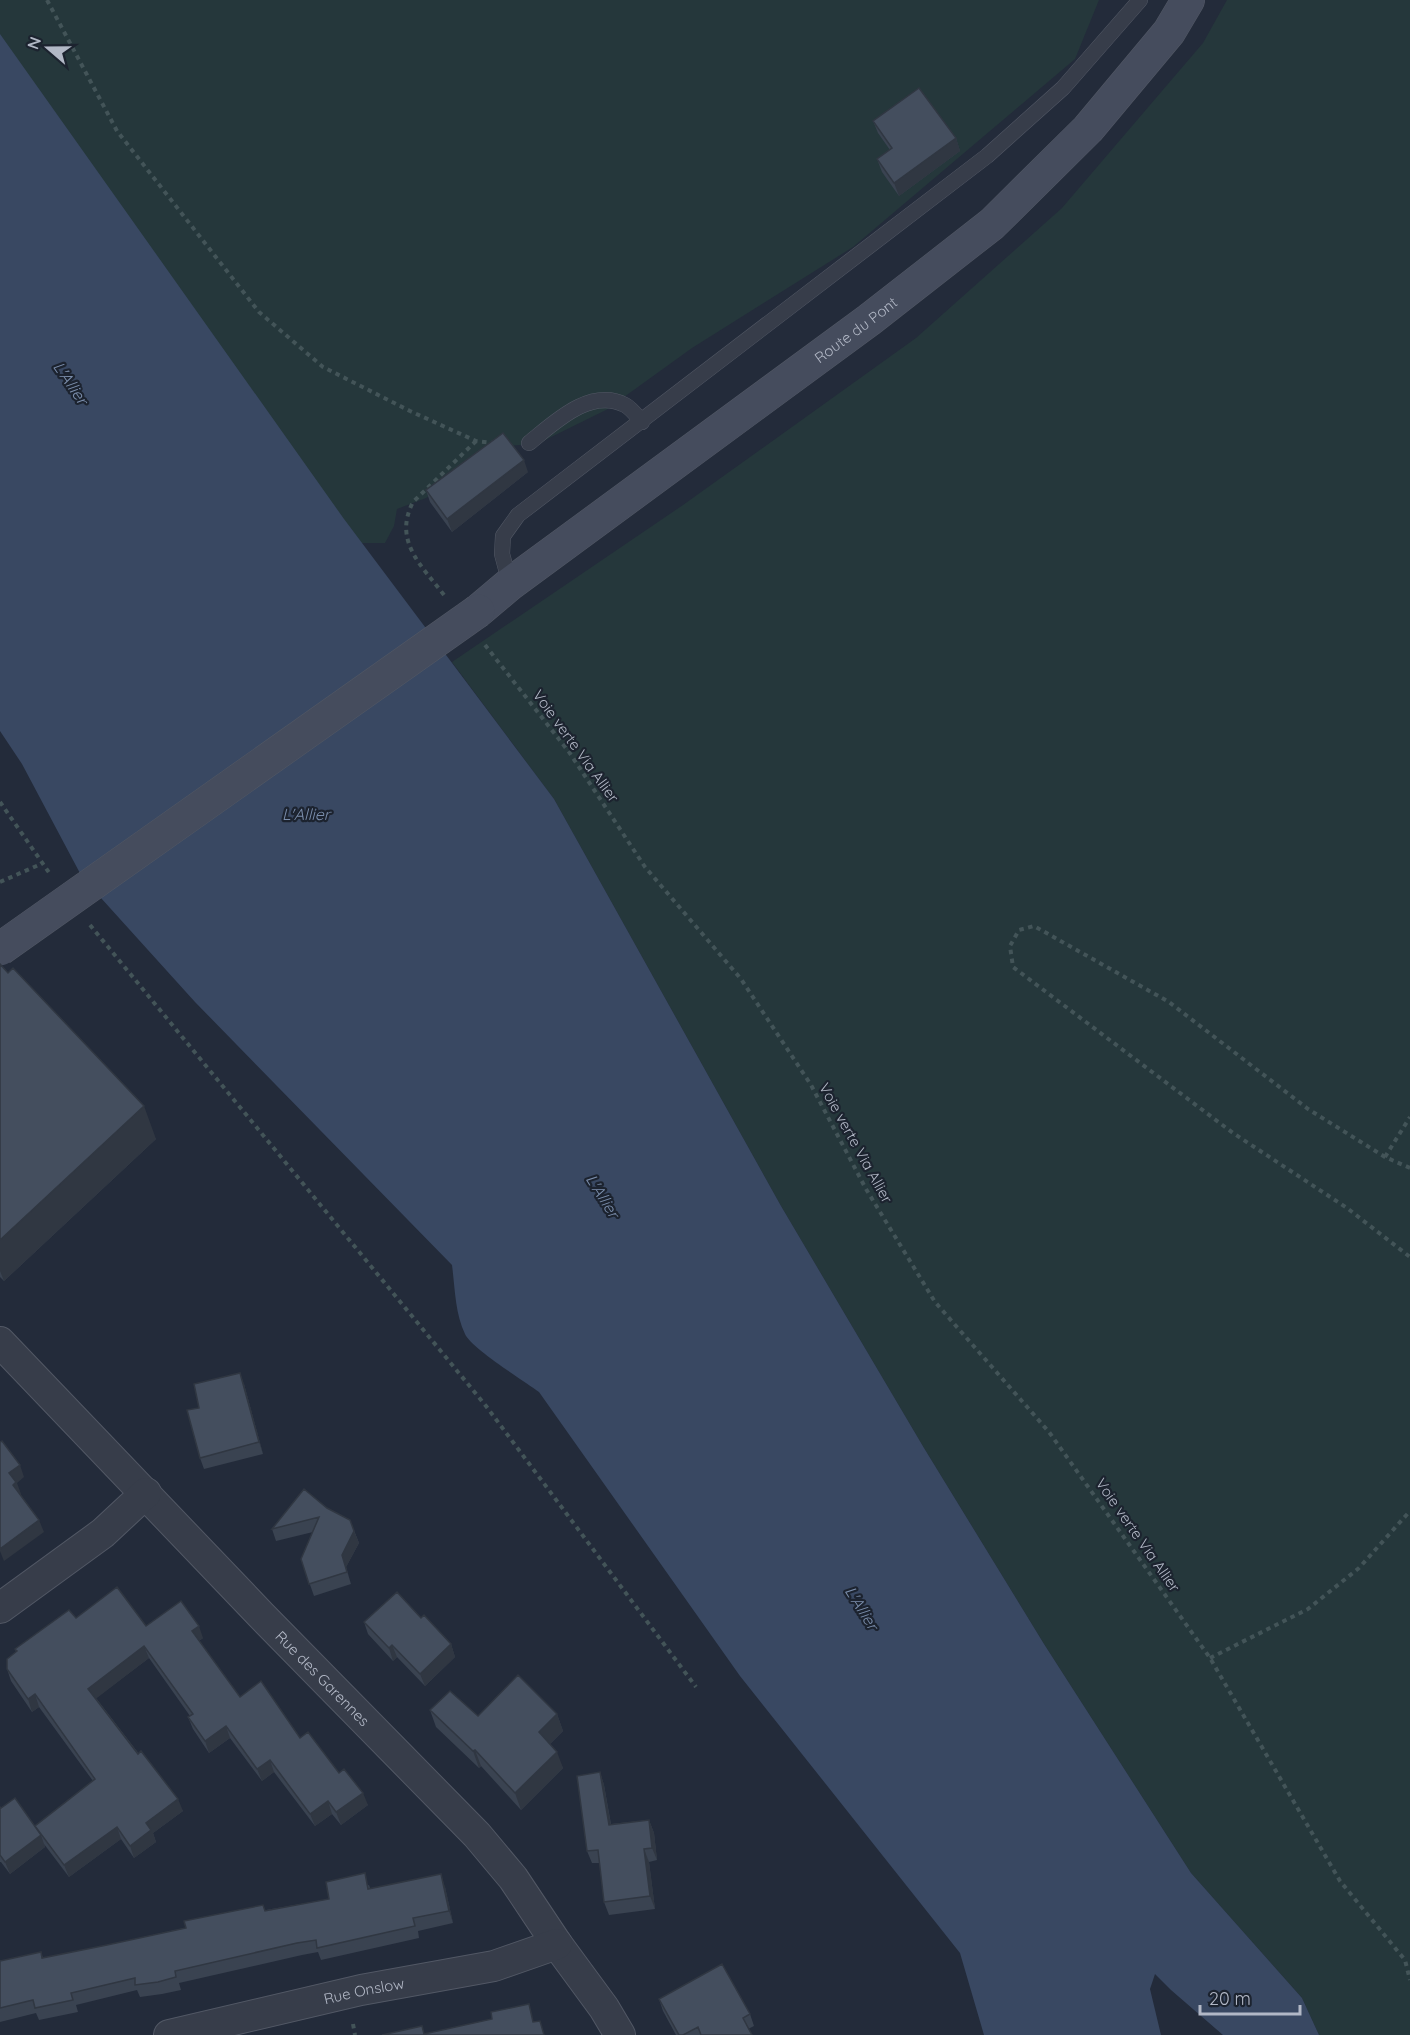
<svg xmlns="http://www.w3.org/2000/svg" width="1410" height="2035" viewBox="0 0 1410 2035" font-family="Quicksand,sans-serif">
<rect width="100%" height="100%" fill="#232b3a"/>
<!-- green -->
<path fill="#25373b" d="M 0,0 L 1099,0 L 1075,59 L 853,247 L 692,348 L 606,410 L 537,444 L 505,446 L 426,498 L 397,509 L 394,526 L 385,543 L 346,543 L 0,95 Z
M 1227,0 L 1410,0 L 1410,2035 L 1319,2035 L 1302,1998 L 1191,1873 L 1044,1644 L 924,1448 L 781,1206 L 554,799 L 452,662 L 683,505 L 916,338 L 1062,208 L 1203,43 Z"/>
<!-- water -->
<path fill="#394862" d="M 0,34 L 344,519 L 554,799 L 781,1206 L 924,1448 L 1044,1644 L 1191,1873 L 1302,1998 L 1319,2035 L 1223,2035 L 1171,1990 L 1155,1974 L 1150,1989 L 1161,2035 L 984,2035 L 960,1953 L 740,1676 L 539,1392 C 524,1381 471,1348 465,1334 C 455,1313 455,1288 452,1265 L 195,1002 L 82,877 L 22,764 L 0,731 Z"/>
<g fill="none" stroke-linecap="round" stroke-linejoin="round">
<defs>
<path id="service" d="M 529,443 C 554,423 590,387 625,405 C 631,408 637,416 642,422
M 510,584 L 502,554 L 503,536 L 518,515 L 987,156 L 1063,88 L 1140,0"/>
<g id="minor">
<path id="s1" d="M 0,1342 L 261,1615 L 477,1835 L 513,1878 L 557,1944 L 604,2008 L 620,2035"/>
<path d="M 0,1608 L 103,1533 L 146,1493"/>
<path id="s2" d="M 169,2035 L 361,1990 L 494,1966 L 557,1944"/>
</g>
<g id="secondary">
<path id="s3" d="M 478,611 L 510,584 L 869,320 L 992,224 L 1088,129 L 1169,32 L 1188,0"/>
</g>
</defs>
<!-- service casing -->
<use href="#service" stroke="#525865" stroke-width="16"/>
<!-- minor casing -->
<use href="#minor" stroke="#525865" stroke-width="32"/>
<!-- secondary casing -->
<use href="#secondary" stroke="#525865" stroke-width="34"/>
<!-- path -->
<path stroke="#435458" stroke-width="4" stroke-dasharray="4.5 4.5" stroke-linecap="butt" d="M 47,0 L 117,131 L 259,312 L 323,367 L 410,411 L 476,441 L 493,443
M 444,595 C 421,565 393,541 413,502 L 476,441
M 485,645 L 569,752 L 645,867 L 741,979 L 811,1085 L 866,1189 L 935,1302 L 1049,1432 L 1210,1658 L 1340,1881 L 1405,1960 L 1410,1980
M 0,802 L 50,874
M 0,882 L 41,864
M 90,925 L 486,1406 L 696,1687
M 1385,1157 L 1410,1117
M 1410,1168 L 1385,1157 L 1308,1109 L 1169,1002 L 1034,926 L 1019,930 L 1010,946 L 1013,967 L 1233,1133 L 1347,1208 L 1410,1257
M 1210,1658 L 1308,1609 L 1359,1568 L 1410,1511
M 353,2024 L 355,2035"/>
<!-- service -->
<use href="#service" stroke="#373d4a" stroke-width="15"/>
<!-- minor -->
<use href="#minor" stroke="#373d4a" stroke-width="30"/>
<!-- secondary -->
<use href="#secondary" stroke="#454c5d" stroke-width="33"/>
<defs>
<path id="secondary-bridge" d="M 0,949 L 478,611"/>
</defs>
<!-- secondary-bridge casing -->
<use href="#secondary-bridge" stroke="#525865" stroke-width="34" stroke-linecap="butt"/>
<!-- secondary-bridge -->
<use href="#secondary-bridge" stroke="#454c5d" stroke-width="33"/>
</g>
<!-- wall -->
<path fill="#3a4351" d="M 873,121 L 956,138 L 960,151 L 899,196 L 882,172 L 877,159 L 890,150 L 878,133 Z
M 528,472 L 452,532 L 430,502 L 426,490 Z
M 0,964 L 156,1139 L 4,1281 L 0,1277 Z
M 244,1384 L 263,1454 L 204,1469 L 200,1458 L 199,1408 Z
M 327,1508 L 350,1520 L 359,1543 L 346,1567 L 351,1584 L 314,1596 L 301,1559 L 313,1532 L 276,1541 L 272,1529 Z
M 76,1618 L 146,1626 L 203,1638 L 199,1641 L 240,1697 L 300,1738 L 339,1773 L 368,1805 L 341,1825 L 332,1814 L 315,1826 L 274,1772 L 262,1781 L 230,1738 L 209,1753 L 193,1729 L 188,1717 L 190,1716 L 149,1658 L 96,1698 L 183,1811 L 153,1833 L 156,1842 L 134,1858 L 121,1839 L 69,1877 L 44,1844 L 45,1847 L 10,1874 L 1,1862 L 0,1862 L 0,1807 L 36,1828 L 93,1781 L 39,1707 L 32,1712 L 11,1681 L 7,1669 L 16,1652 L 15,1649 Z
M 421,1618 L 451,1644 L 455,1657 L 425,1686 L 397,1657 L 393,1661 L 368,1634 L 364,1622 Z
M 430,1710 L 478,1716 L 557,1714 L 563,1731 L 550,1744 L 563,1768 L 521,1810 L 481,1766 L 479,1768 L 436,1727 Z
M 600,1772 L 604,1785 L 611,1824 L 649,1820 L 654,1833 L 657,1860 L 649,1862 L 655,1909 L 609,1915 L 604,1902 L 600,1863 L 592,1863 L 587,1851 Z
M 369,1885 L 370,1888 L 445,1887 L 453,1923 L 418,1931 L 419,1938 L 321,1960 L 318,1952 L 302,1955 L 179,1983 L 181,1990 L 162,1994 L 140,1997 L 137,1990 L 76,2005 L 78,2012 L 39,2020 L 36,2013 L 0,2022 L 0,1961 L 41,1952 L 43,1958 L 107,1945 L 266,1910 L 329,1899 Z
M 659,1999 L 750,2014 L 754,2026 L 748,2029 L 752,2035 L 676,2035 L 663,2011 Z"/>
<!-- shaded-wall -->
<path fill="#303742" d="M 956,138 L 960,151 L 899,196 L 894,183 Z
M 524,460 L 528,472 L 452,532 L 447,519 Z
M 144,1106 L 156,1139 L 4,1281 L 0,1271 L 0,1240 Z
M 240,1373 L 244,1384 L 263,1454 L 259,1442 Z
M 20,1465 L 24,1477 L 17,1483 L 21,1494 L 18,1497 L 9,1473 Z
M 39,1520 L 44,1532 L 4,1561 L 0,1551 L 0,1549 Z
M 354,1531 L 359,1543 L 346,1567 L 351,1584 L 342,1555 Z
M 199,1626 L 203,1638 L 196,1643 L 192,1631 Z
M 451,1644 L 455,1657 L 425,1686 L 420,1674 Z
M 392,1645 L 397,1657 L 393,1661 L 389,1648 Z
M 144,1646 L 149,1658 L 93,1701 L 88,1689 Z
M 35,1694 L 39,1707 L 32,1712 L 28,1699 Z
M 557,1714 L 563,1731 L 545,1749 L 539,1732 Z
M 226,1726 L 230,1738 L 209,1753 L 205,1741 Z
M 475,1750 L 481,1766 L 479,1768 L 473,1751 Z
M 557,1752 L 563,1768 L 521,1810 L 515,1793 Z
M 270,1760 L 274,1772 L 262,1781 L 257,1769 Z
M 600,1772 L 604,1785 L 613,1837 L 609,1825 Z
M 363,1793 L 368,1805 L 341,1825 L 336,1812 Z
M 178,1799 L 183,1811 L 153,1833 L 156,1842 L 134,1858 L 130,1846 L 146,1823 Z
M 328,1801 L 332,1814 L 315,1826 L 310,1814 Z
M 649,1820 L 654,1833 L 657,1860 L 652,1848 Z
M 117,1827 L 121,1839 L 69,1877 L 64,1865 Z
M 41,1835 L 45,1847 L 10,1874 L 5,1862 Z
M 644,1849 L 649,1862 L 655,1909 L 650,1896 Z
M 441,1874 L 445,1887 L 453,1923 L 449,1911 Z"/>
<!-- building -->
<path fill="#444e5e" stroke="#303742" stroke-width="1.5" d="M 919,88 L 956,138 L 894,183 L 877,159 L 892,148 L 873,121 Z
M 503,433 L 524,460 L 447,519 L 426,490 Z
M 0,964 L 8,973 L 13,968 L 144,1106 L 0,1240 Z
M 240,1373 L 259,1442 L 200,1458 L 187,1410 L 199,1408 L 194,1384 Z
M 2,1441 L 20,1465 L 9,1473 L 16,1482 L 13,1485 L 39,1520 L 0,1549 L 0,1442 Z
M 304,1489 L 327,1508 L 350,1520 L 354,1531 L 342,1555 L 347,1572 L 309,1584 L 301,1559 L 319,1517 L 272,1529 Z
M 117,1587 L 146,1626 L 181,1601 L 199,1626 L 192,1631 L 240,1697 L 261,1681 L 300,1738 L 308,1732 L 339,1773 L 344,1769 L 363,1793 L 336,1812 L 328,1801 L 310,1814 L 270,1760 L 257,1769 L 226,1726 L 205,1741 L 188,1717 L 193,1714 L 144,1646 L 88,1689 L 138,1754 L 141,1751 L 178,1799 L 146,1823 L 151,1830 L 130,1846 L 117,1827 L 64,1865 L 35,1826 L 95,1779 L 35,1694 L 28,1699 L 7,1669 L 7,1659 L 17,1651 L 15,1649 L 69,1610 L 76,1618 Z
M 397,1592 L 421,1618 L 424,1615 L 451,1644 L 420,1674 L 392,1645 L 389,1648 L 364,1622 Z
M 518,1675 L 557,1714 L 539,1732 L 557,1752 L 515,1793 L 475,1750 L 473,1751 L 430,1710 L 450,1691 L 478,1716 Z
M 600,1772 L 609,1825 L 649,1820 L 652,1848 L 644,1849 L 650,1896 L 604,1902 L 598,1850 L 587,1851 L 577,1776 Z
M 15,1798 L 41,1835 L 5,1862 L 0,1855 L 0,1807 L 1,1808 Z
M 365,1873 L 368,1889 L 441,1874 L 449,1911 L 413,1918 L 415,1926 L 317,1948 L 316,1940 L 297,1943 L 175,1971 L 176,1977 L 158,1982 L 135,1985 L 135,1978 L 71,1993 L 73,2000 L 35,2008 L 33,2000 L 0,2008 L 0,1961 L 41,1952 L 42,1958 L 107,1945 L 186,1928 L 184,1921 L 263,1905 L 265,1911 L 329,1899 L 326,1882 Z
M 722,1964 L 750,2014 L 743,2018 L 752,2035 L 701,2035 L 698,2027 L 683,2035 L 679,2035 L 659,1999 Z
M 529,2004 L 533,2022 L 540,2021 L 544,2035 L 382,2035 L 422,2026 L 424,2034 L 492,2019 L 491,2012 Z"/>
<g text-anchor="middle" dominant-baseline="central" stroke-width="4.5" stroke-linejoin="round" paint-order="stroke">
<!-- street labels -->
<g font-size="15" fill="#b2b8c6" stroke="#1c232f">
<text stroke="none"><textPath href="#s3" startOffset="471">Route du Pont</textPath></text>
<text transform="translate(576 746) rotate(54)">Voie verte Via Allier</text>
<text transform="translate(856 1143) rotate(61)">Voie verte Via Allier</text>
<text transform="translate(1138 1535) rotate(55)">Voie verte Via Allier</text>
<text stroke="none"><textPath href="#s1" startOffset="466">Rue des Garennes</textPath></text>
<text stroke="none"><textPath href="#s2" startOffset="200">Rue Onslow</textPath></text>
</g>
<!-- water labels -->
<g font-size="16" font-style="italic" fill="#7b8eac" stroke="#1c232f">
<text transform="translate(71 383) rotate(56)">L'Allier</text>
<text x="306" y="814">L'Allier</text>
<text transform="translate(603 1196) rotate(58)">L'Allier</text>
<text transform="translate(862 1608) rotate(58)">L'Allier</text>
</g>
</g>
<!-- north arrow -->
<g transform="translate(48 48) rotate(290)" stroke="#1c232f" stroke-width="4.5" paint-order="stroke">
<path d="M0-4.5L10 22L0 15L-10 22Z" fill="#b2b8c6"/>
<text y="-9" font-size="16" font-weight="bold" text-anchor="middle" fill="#b2b8c6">N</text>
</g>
<!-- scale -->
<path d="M1200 2005v9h100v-9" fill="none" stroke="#b2b8c6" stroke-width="3"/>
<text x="1209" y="2005" font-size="18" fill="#b2b8c6" stroke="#1c232f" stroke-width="4.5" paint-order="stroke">20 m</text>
</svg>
